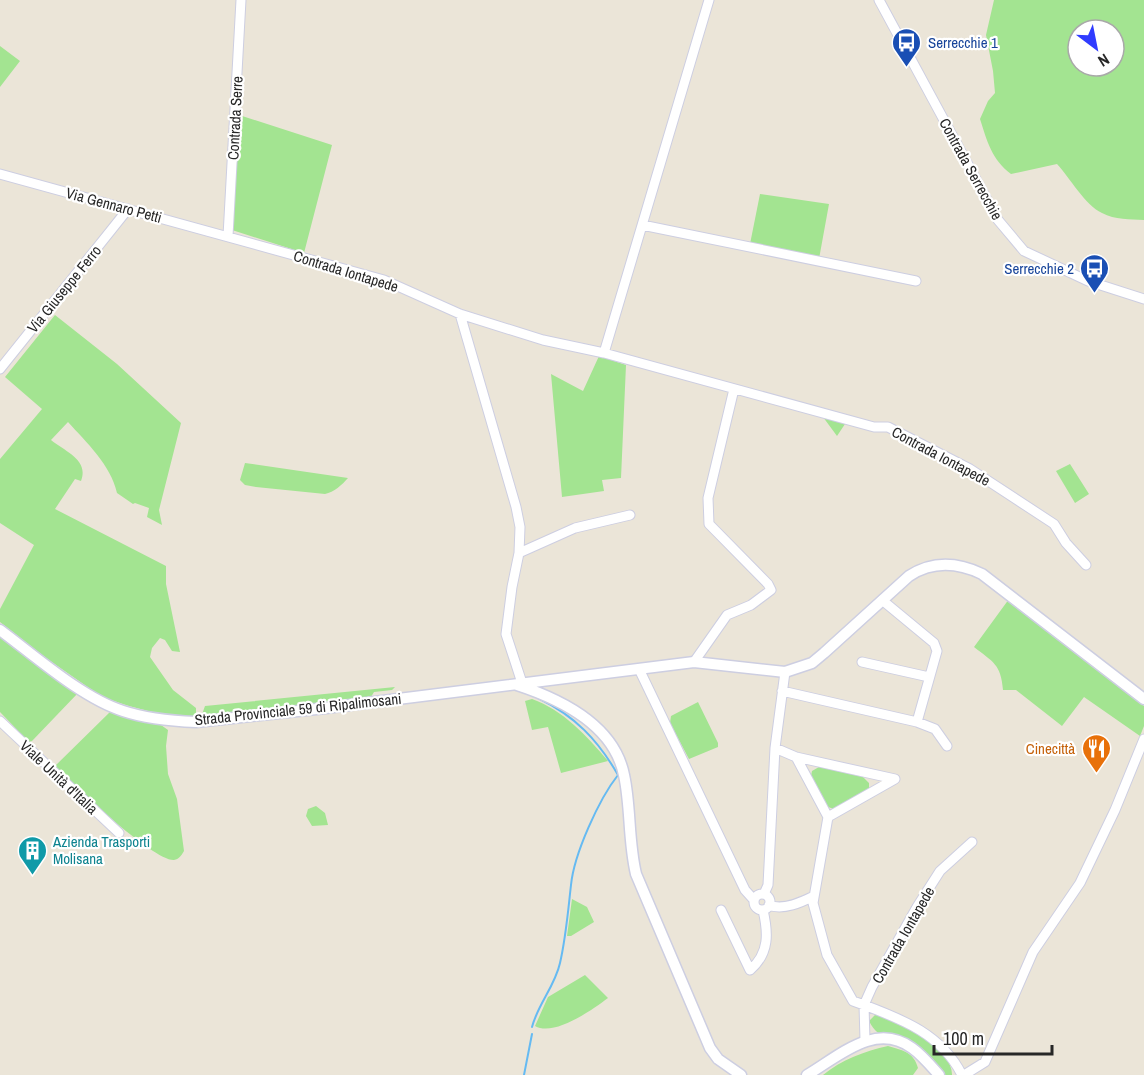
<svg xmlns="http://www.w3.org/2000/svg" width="1144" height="1075" viewBox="0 0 1144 1075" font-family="'Archivo Narrow',sans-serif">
<rect width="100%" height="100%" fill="#ebe5d8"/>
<!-- green -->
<path fill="#a3e491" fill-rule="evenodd" d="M 994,0 L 1144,0 L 1144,220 C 1130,219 1115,220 1102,213 C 1085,205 1070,178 1057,164 L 1011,174 C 992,160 987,141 980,119 L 988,101 L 995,93 L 993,71 L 986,35 ZM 1078,30 L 1114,30 L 1114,66 L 1078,66 Z
M 0,46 L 20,61 L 0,87 Z
M 239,115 L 332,145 L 304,253 L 232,230 Z
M 760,194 L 829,204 L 819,259 L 750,244 Z
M 55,315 L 117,364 L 181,423 L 159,510 L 162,525 L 147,517 L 149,508 L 135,503 L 133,504 L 117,493 C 111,465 86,442 68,422 L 51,440 C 66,452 89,460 81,481 L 75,479 L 55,509 L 166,566 L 166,584 L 180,652 L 172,651 L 165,640 L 160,638 L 152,648 L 150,657 L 173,690 L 196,708 L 196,717 L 156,713 L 129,706 L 102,697 L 46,658 L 0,622 L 0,609 L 34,545 L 0,523 L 0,459 L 42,409 L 5,377 Z
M 599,356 L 626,365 L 621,478 L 602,480 L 604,491 L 562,497 L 551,374 L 583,391 Z
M 823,417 L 845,424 L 837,436 Z
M 245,463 L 348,478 C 342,485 334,492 325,494 L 256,487 L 245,485 L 240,480 Z
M 1070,464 L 1089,494 L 1075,503 L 1056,471 Z
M 1009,599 L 1144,706 L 1144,726 L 1140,736 L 1084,697 L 1062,726 L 1016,690 L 1003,690 C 1001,664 993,662 974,647 Z
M 0,636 L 78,693 L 32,741 L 29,742 L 0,712 Z
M 395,687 L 392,690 L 374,692 L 371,697 L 201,717 L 205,706 Z
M 532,699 C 563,710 587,736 608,761 L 561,773 L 548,727 L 532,730 L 525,701 Z
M 698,702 L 718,743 L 718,747 L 689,759 L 670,723 L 671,716 Z
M 111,711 L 131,719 L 161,725 L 168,730 L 166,746 L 168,774 L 177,799 L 184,851 C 181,856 179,859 174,860 C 153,861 73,784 54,767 Z
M 819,767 L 863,777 L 869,783 L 869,790 L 834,809 L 825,806 L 811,776 L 812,771 Z
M 316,806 L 325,813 L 328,825 L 312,826 L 306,816 L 308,809 Z
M 572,899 L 587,907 L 594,922 L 571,936 L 567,936 Z
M 585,975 L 608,998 C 592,1010 554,1037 535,1026 L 548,997 Z
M 876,1014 C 898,1023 953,1048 952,1075 L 945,1075 C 935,1064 924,1048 910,1041 C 891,1032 880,1043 869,1021 Z
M 888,1046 C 902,1050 914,1052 918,1068 L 913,1075 L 823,1075 C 841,1060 865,1051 888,1046 Z"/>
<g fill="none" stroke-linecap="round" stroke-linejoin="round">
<!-- stream -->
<path stroke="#65baf2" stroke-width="2" d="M 532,1027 C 538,1004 555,986 560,963 C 566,937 568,911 571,885 C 574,854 599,799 618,775 C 598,740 575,716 538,698
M 524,1075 L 532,1034"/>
<defs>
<path id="minor" d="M 879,0 L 998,220 L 1024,251 L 1088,281 L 1144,299
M 0,174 L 384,280 L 460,314 L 543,340 L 604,353 L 874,427 L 888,427 L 970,469 L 1054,524 L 1066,543 L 1086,565
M 642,225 L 916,281
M 228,236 L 241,0
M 460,314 L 516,507 L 520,527 L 519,553 L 512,587 L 506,634 L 522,683
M 604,353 L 709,0
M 0,369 L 128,209
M 519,553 L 575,528 L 630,515
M 882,600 L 934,643 L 937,651 L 917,722
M 694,662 L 727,615 L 751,605 L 771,590 L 768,584 L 709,524 L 708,498 L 734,389
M 862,662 L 929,677
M 639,669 L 745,890 L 754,900
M 785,672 L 775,748 L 796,757 L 828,817 L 813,903 L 827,955 L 853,1001 L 864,1005 L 872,987 L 917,907 L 940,871 L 972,842
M 782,691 L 917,722 L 935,729 L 947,746
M 0,721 L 119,833
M 796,757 L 895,779 L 828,817
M 764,894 L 768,885 L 775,748
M754 902a8 8 0 1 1 16 0a8 8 0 1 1-16 0Z
M 769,905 C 783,911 802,902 814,896
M 721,910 L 750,970 C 770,953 768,932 763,910
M 865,1040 L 864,1005 C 904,1020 942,1035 962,1075
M 964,1075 L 985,1062 L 1033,952 L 1080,883 L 1115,810 L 1144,739"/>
<path id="tertiary" d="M 0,630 C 35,656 82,698 123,711 C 147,719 172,721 196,722 L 326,708 L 694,662 L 785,672 L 812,663 L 824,653 L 909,576 C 932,561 957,562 982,574 L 1144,699
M 517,685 C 560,699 614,725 624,775 C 631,807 628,840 636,874 L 710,1048 L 718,1059 L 741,1075
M 807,1075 C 838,1057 875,1021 912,1048 C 922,1055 931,1066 939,1075"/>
</defs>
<!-- minor casing -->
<use href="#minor" stroke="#cdcee1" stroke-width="11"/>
<!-- tertiary casing -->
<use href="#tertiary" stroke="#cdcee1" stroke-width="13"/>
<!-- minor -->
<use href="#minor" stroke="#fff" stroke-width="9"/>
<!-- tertiary -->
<use href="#tertiary" stroke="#fff" stroke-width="10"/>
</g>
<!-- icons -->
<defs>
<symbol id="bus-pin" viewBox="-11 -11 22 30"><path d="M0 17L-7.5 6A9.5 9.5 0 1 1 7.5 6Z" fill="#1a4fb4" stroke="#fff"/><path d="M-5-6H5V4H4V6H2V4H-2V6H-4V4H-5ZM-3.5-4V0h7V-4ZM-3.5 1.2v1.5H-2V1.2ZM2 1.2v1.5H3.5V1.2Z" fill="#fff"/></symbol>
<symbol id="restaurant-pin" viewBox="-11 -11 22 30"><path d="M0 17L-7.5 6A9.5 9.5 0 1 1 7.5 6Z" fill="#e8710a" stroke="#fff"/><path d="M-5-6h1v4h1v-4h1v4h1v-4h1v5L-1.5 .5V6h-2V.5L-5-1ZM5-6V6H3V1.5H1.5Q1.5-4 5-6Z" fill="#fff"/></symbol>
<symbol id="building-pin" viewBox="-11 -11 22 30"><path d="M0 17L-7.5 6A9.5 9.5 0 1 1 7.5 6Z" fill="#0f9aa8" stroke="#fff"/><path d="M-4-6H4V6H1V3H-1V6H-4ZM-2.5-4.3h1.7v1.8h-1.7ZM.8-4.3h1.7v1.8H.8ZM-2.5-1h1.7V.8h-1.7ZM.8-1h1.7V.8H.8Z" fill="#fff"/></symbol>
</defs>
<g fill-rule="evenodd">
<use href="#bus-pin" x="890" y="26" width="33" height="45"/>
<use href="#bus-pin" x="1078" y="252" width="33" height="45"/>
<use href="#restaurant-pin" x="1080" y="732" width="33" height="45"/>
<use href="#building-pin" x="16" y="834" width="33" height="45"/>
</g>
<g text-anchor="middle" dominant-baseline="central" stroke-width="4.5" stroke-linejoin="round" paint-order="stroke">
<!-- transit labels -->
<g font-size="15" fill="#164399" stroke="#fff" text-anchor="start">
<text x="928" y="42">Serrecchie 1</text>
<text x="1074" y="268" text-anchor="end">Serrecchie 2</text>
</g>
<!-- street labels -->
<g font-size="15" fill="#272727" stroke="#fff">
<text transform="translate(235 118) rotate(-87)">Contrada Serre</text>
<text transform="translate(971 169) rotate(61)">Contrada Serrecchie</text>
<text transform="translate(114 205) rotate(15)">Via Gennaro Petti</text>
<text transform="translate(346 271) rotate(17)">Contrada Iontapede</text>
<text transform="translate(64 289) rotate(-51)">Via Giuseppe Ferro</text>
<text transform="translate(941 456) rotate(28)">Contrada Iontapede</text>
<text transform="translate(298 709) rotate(-6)">Strada Provinciale 59 di Ripalimosani</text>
<text transform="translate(59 777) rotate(43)">Viale Unità d'Italia</text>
<text transform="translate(903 935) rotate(-60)">Contrada Iontapede</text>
</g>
<!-- food labels -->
<g font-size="15" fill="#c56008" stroke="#fff" text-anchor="end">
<text x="1075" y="748">Cinecittà</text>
</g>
<!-- culture labels -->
<g font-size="15" fill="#0d838f" stroke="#fff" text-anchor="start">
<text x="53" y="841">Azienda Trasporti<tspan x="53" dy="17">Molisana</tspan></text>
</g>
</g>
<!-- north arrow -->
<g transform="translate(1096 48) rotate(148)"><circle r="28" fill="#ffffff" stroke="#a9a9a9" stroke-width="1.5"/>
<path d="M0-4.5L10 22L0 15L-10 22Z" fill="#303cff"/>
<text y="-9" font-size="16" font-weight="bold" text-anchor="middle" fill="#272727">N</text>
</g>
<!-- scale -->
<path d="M934 1045v9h118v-9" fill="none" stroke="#272727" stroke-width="3"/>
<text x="943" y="1045" font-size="18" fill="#272727" stroke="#ffffff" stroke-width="4.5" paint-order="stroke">100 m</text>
</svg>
